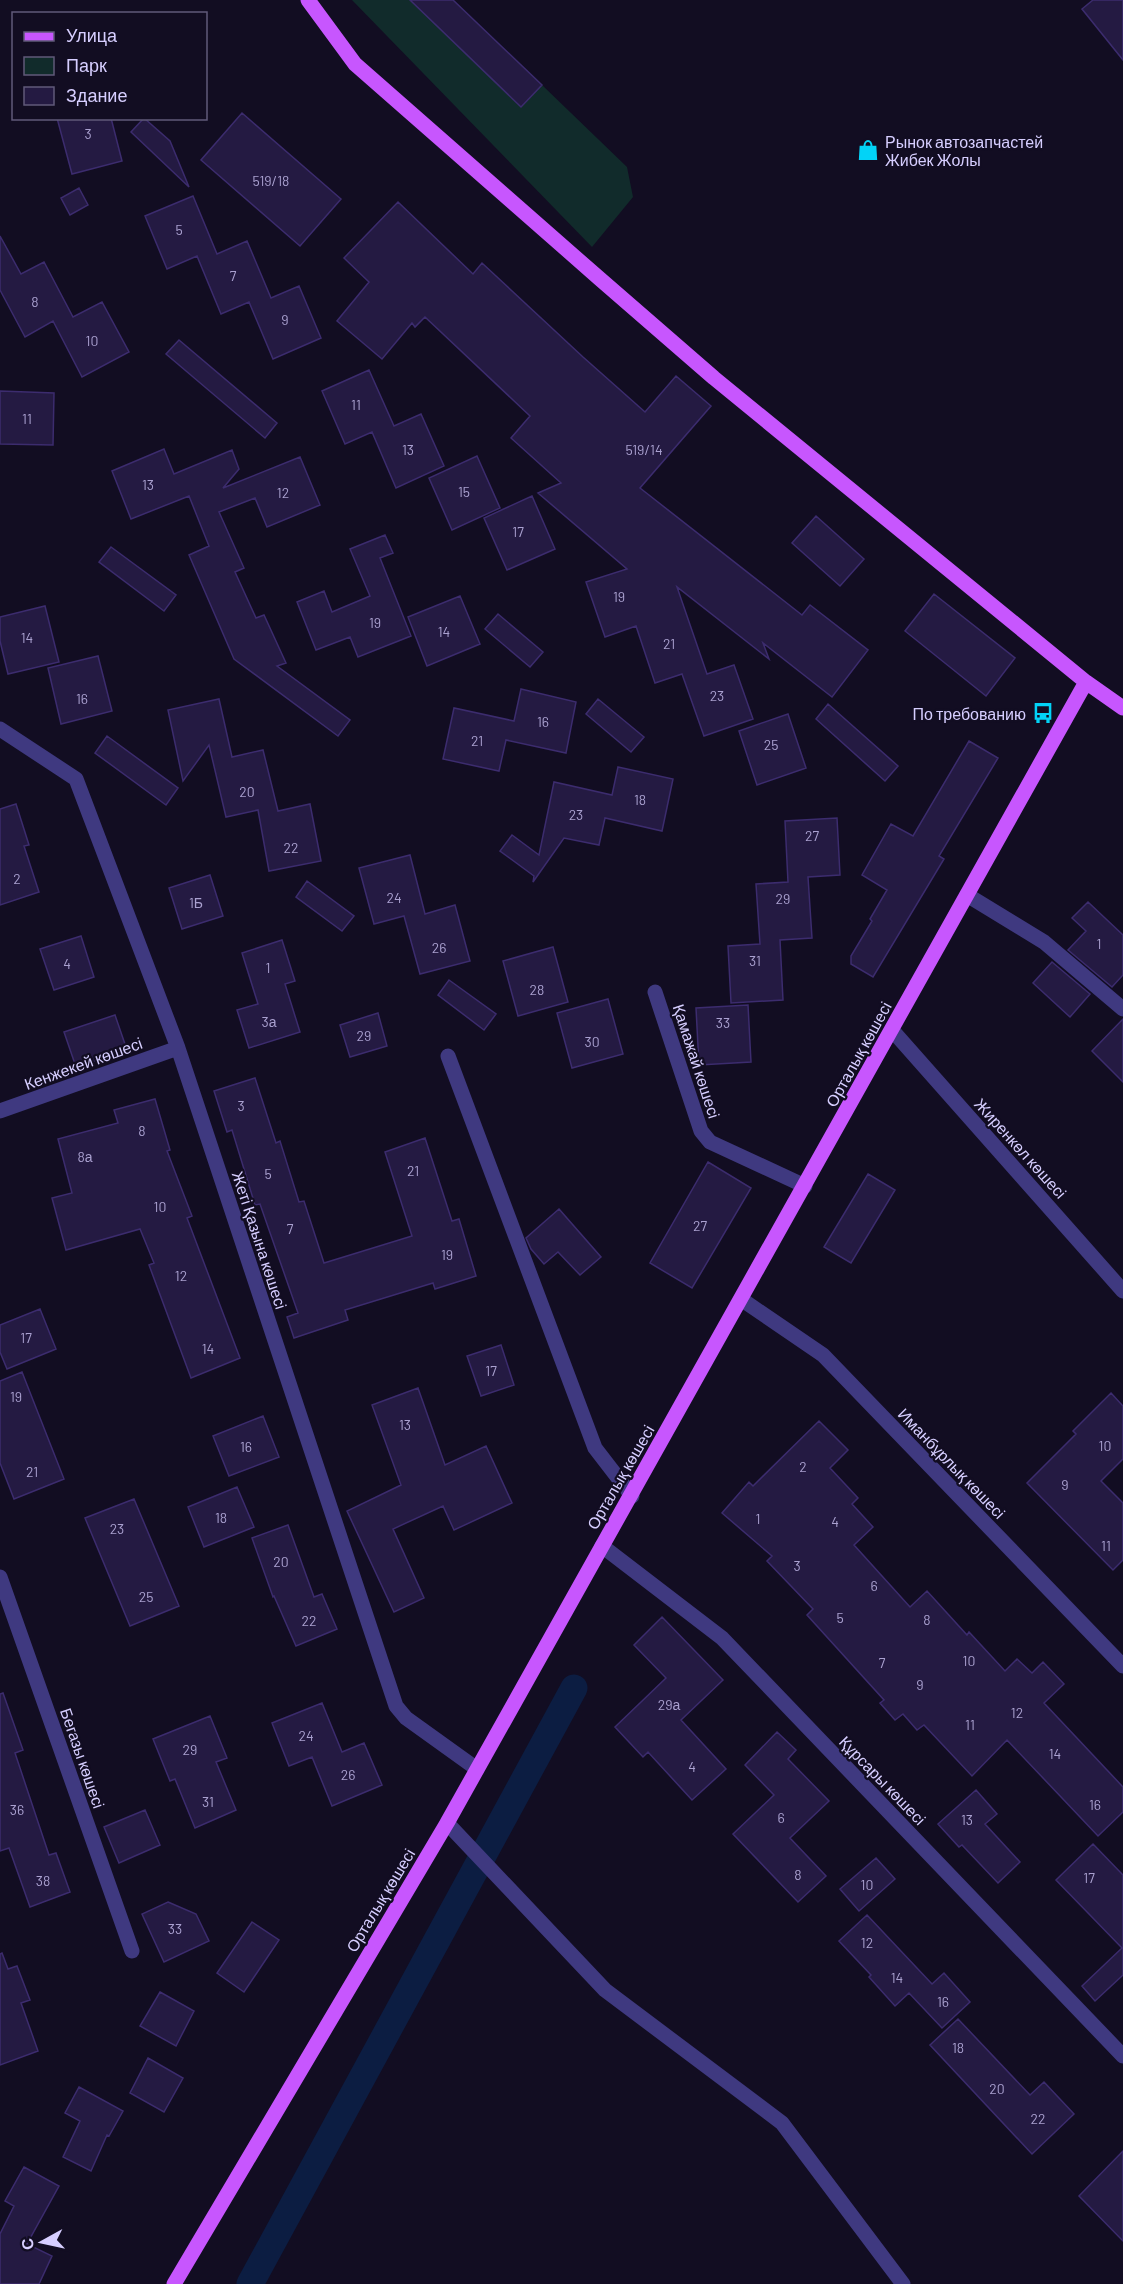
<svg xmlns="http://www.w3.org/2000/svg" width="1123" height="2284" viewBox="0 0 1123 2284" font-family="Barlow,sans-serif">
<rect width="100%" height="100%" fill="#120d22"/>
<!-- green -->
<path fill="#112b2b" d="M 352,0 L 412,0 L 521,106 L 542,85 L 627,167 L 633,197 L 592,247 Z"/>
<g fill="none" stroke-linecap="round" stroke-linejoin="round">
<!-- canal -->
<path stroke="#0c1d42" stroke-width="27" d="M 250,2284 L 574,1688"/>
</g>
<!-- building -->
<path fill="#241a42" stroke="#3c2c6e" stroke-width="1.5" d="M 410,0 L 453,0 L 542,85 L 521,107 Z
M 1093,0 L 1123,0 L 1123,60 L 1082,9 Z
M 242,113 L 341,199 L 300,246 L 201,160 Z
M 57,118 L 111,118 L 122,161 L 72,174 Z
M 144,118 L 170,141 L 189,187 L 131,132 Z
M 79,188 L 88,205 L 70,215 L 61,198 Z
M 193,196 L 217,254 L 247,241 L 271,298 L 299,286 L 321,338 L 273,359 L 249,302 L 221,314 L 197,256 L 167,269 L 145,216 Z
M 398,202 L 473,274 L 482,263 L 583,357 L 645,412 L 676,376 L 711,406 L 640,488 L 802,615 L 810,605 L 868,650 L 832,697 L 763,643 L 769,659 L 677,587 L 707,674 L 734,665 L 753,719 L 704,736 L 682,674 L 655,683 L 636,626 L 605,637 L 586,582 L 627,569 L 538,493 L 561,483 L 511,438 L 530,416 L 425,317 L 415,327 L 412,323 L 382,359 L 337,321 L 369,282 L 344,258 Z
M 0,236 L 21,274 L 44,262 L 73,317 L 102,302 L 129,352 L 82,377 L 53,321 L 25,337 L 0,290 Z
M 179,340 L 277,423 L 265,438 L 166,354 Z
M 369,370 L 394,426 L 421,414 L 444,466 L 396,488 L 372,432 L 345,444 L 322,391 Z
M 0,391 L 54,393 L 53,445 L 0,444 Z
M 164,449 L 174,474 L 232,450 L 239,469 L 223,488 L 300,457 L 320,505 L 267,527 L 255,498 L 219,512 L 244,568 L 235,572 L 256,618 L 264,615 L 286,663 L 277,666 L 350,720 L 338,736 L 234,659 L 189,555 L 209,546 L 189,496 L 131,519 L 112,471 Z
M 477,456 L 500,508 L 452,530 L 429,478 Z
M 532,496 L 555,549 L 507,570 L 484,518 Z
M 816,516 L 864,559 L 840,586 L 792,543 Z
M 385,535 L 393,553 L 380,558 L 411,636 L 358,657 L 350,637 L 316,650 L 297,602 L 324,591 L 332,612 L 370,596 L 350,549 Z
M 111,547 L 176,595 L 164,611 L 99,562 Z
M 934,594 L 1015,658 L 986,696 L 905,631 Z
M 460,596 L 480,644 L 427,666 L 408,617 Z
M 45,606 L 59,662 L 8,674 L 0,641 L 0,617 Z
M 498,614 L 543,652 L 530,667 L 485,629 Z
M 98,656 L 112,711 L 61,724 L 48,668 Z
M 521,689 L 576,702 L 566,753 L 506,740 L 499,771 L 443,759 L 454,708 L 514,721 Z
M 219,699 L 232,757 L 263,750 L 278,811 L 310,804 L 321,861 L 269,871 L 258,810 L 226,817 L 209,745 L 183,781 L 168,710 Z
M 598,699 L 644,737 L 631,752 L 586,714 Z
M 828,704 L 898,766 L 885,781 L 816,719 Z
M 788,714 L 806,768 L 757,785 L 739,731 Z
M 107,736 L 178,788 L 166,805 L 95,753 Z
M 969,741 L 998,758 L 939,856 L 944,859 L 873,977 L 851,964 L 851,956 L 872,921 L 870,919 L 887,890 L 862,875 L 891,824 L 913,836 Z
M 618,767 L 673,779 L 662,831 L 605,818 L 599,845 L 564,838 L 533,882 L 534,876 L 500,851 L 512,835 L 539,855 L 554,782 L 612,795 Z
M 16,804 L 29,845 L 24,846 L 39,892 L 0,905 L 0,809 Z
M 837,818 L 840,875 L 808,877 L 812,938 L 780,940 L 783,1000 L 731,1003 L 728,946 L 760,944 L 756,884 L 788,882 L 785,821 Z
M 410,855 L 425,914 L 455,905 L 470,961 L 420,974 L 404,916 L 374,924 L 359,868 Z
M 210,875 L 223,916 L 182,929 L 169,888 Z
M 307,881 L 354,916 L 342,931 L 296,897 Z
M 1088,902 L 1123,935 L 1123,975 L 1112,987 L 1068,950 L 1086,931 L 1072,918 Z
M 81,936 L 94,977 L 54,990 L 40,949 Z
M 282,940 L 295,981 L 285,984 L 300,1032 L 249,1048 L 237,1010 L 258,1004 L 242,953 Z
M 553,947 L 568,1002 L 518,1016 L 503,961 Z
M 1052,962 L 1090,994 L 1070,1017 L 1033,983 Z
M 449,980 L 496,1014 L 484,1030 L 438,995 Z
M 608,999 L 623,1054 L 572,1068 L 557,1013 Z
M 748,1005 L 751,1062 L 699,1065 L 696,1008 Z
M 378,1013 L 387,1046 L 350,1057 L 340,1025 Z
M 115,1015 L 127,1050 L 76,1067 L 64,1032 Z
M 1123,1019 L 1123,1082 L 1092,1051 Z
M 255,1078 L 276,1143 L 280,1141 L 299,1202 L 304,1201 L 324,1263 L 412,1236 L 385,1152 L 425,1138 L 452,1221 L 459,1219 L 476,1276 L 435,1289 L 433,1283 L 345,1310 L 348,1320 L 294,1338 L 287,1317 L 298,1313 L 260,1204 L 255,1205 L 232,1130 L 227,1132 L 214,1091 Z
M 155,1099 L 170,1150 L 167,1151 L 192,1216 L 187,1218 L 240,1358 L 191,1378 L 149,1265 L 154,1263 L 140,1229 L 66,1250 L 52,1198 L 72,1193 L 58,1139 L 118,1123 L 114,1110 Z
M 708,1162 L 751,1188 L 692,1288 L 650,1263 Z
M 868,1174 L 895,1190 L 851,1263 L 824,1247 Z
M 559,1209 L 601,1257 L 580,1275 L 558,1252 L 544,1264 L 531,1249 L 526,1238 Z
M 40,1309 L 56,1349 L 7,1369 L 0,1352 L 0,1325 Z
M 501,1345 L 514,1385 L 481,1396 L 467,1356 Z
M 22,1372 L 64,1479 L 14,1499 L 0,1463 L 0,1381 Z
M 418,1388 L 445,1465 L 486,1446 L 512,1503 L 454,1530 L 443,1506 L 393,1529 L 424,1598 L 394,1612 L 347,1511 L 401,1485 L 372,1405 Z
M 1111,1393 L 1123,1406 L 1123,1459 L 1101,1481 L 1123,1503 L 1123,1560 L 1113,1570 L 1027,1483 L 1076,1434 L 1073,1431 Z
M 263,1416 L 279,1457 L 229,1476 L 213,1436 Z
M 819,1421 L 848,1450 L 830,1468 L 858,1498 L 852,1504 L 873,1527 L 854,1545 L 910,1607 L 927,1591 L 967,1635 L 969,1632 L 1005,1671 L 1017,1659 L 1032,1673 L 1043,1662 L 1064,1684 L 1044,1703 L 1123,1787 L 1123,1812 L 1098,1836 L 1007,1740 L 972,1776 L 924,1725 L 917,1730 L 903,1714 L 895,1720 L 880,1703 L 884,1700 L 807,1615 L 813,1609 L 767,1561 L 772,1556 L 722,1513 L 749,1482 L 753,1486 Z
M 237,1487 L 254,1527 L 204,1547 L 188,1507 Z
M 134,1499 L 179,1606 L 130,1626 L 85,1518 Z
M 288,1525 L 314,1597 L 322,1594 L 337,1629 L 296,1646 L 274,1596 L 273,1597 L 252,1538 Z
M 662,1617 L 723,1680 L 681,1720 L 726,1769 L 692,1800 L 648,1752 L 643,1757 L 615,1727 L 666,1678 L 634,1645 Z
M 3,1693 L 23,1750 L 15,1753 L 49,1855 L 56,1853 L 70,1892 L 30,1907 L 9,1848 L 0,1851 L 0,1694 Z
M 322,1703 L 342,1752 L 364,1743 L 382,1785 L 332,1806 L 312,1757 L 289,1766 L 272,1723 Z
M 210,1716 L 227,1758 L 216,1762 L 236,1810 L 195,1828 L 175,1779 L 170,1781 L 153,1739 Z
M 777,1732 L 796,1750 L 788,1759 L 829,1801 L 790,1838 L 826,1876 L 798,1902 L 733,1834 L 774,1795 L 745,1765 Z
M 976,1790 L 997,1814 L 985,1824 L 1020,1862 L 998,1883 L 962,1845 L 959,1847 L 938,1824 Z
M 145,1810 L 160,1845 L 119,1863 L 104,1827 Z
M 1093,1844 L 1123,1875 L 1123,1975 L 1095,2001 L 1082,1986 L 1122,1948 L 1056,1880 Z
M 876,1858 L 895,1879 L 859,1911 L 840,1889 Z
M 168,1902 L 196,1914 L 209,1941 L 164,1962 L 142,1914 Z
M 867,1915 L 932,1984 L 944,1973 L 970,2002 L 942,2028 L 909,1993 L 895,2006 L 869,1977 L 871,1975 L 839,1941 Z
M 252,1922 L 279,1940 L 244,1992 L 217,1973 Z
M 2,1953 L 8,1969 L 17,1966 L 30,2000 L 21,2003 L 38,2051 L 0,2065 L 0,1954 Z
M 160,1992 L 194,2011 L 176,2046 L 140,2026 Z
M 958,2019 L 1030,2095 L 1044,2082 L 1074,2114 L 1032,2154 L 930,2045 Z
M 148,2058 L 183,2078 L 164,2112 L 130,2093 Z
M 79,2087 L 123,2111 L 109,2136 L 107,2135 L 91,2171 L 63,2157 L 80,2121 L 65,2113 Z
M 1123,2151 L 1123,2241 L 1079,2196 Z
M 24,2167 L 59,2186 L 27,2244 L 52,2256 L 39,2284 L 0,2284 L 0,2234 L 14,2206 L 5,2201 Z"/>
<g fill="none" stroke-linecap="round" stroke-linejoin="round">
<!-- minor -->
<path stroke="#3f3980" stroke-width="15" d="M 0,729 L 76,779 L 178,1048 L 396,1706 L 406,1718 L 477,1769
M 967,895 L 1044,942 L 1123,1009
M 655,992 L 701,1131 L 710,1142 L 805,1186
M 892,1030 L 1123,1291
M 448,1056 L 595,1448 L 632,1496
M 0,1111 L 178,1048
M 741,1299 L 823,1355 L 1123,1666
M 602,1546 L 722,1638 L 1123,2056
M 0,1577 L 132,1951
M 447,1823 L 605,1990 L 782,2123 L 903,2284"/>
<!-- major -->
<path stroke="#c756fe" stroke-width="15" d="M 308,0 L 355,64 L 600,279 L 714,378 L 1086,682 L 1123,708
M 174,2284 L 447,1823 L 1086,682"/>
</g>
<!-- icons -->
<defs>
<symbol id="shop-bare" viewBox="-9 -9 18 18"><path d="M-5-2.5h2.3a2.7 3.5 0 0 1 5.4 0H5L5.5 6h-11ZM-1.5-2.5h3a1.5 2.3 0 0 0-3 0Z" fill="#02d3f7" stroke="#120d22" stroke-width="2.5" paint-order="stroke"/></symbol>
<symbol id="bus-bare" viewBox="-9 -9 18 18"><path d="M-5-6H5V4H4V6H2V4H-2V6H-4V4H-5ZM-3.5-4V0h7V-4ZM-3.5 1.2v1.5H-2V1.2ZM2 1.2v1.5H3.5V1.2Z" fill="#02d3f7" stroke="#120d22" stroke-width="2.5" paint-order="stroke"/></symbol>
</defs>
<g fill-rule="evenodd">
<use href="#shop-bare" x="853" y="135" width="30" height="30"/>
<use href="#bus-bare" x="1028" y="698" width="30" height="30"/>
</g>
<g text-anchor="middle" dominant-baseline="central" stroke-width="4.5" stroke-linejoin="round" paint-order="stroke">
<!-- number labels -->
<g font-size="14" fill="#aaa1d0">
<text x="88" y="133">3</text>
<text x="271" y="180">519/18</text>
<text x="179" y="229">5</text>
<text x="233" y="275">7</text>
<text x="35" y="301">8</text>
<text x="285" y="319">9</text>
<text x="92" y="340">10</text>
<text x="356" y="404">11</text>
<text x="27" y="418">11</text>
<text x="408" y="449">13</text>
<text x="644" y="449">519/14</text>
<text x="148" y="484">13</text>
<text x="464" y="491">15</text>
<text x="283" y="492">12</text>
<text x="518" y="531">17</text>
<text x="619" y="596">19</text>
<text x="375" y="622">19</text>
<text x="444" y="631">14</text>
<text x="27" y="637">14</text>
<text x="669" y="643">21</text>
<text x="717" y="695">23</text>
<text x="82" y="698">16</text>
<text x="543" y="721">16</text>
<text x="477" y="740">21</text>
<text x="771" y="744">25</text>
<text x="247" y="791">20</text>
<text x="640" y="799">18</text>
<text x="576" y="814">23</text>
<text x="812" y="835">27</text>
<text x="291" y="847">22</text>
<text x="17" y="878">2</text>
<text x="394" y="897">24</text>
<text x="783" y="898">29</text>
<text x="196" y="902">1Б</text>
<text x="1099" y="943">1</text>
<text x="439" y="947">26</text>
<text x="755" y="960">31</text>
<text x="67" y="963">4</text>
<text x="268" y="967">1</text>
<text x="537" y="989">28</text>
<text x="269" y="1021">3а</text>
<text x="723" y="1022">33</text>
<text x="364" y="1035">29</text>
<text x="592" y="1041">30</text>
<text x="241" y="1105">3</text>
<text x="142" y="1130">8</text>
<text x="85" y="1156">8а</text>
<text x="413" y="1170">21</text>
<text x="268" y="1173">5</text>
<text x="160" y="1206">10</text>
<text x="700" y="1225">27</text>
<text x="290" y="1228">7</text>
<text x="447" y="1254">19</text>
<text x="181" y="1275">12</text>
<text x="26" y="1337">17</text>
<text x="208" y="1348">14</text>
<text x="491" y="1370">17</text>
<text x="16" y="1396">19</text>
<text x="405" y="1424">13</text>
<text x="1105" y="1445">10</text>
<text x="246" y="1446">16</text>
<text x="803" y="1466">2</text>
<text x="32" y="1471">21</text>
<text x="1065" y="1484">9</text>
<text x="221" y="1517">18</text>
<text x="758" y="1518">1</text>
<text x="835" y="1521">4</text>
<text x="117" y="1528">23</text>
<text x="1106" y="1545">11</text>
<text x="281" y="1561">20</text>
<text x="797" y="1565">3</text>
<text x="874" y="1585">6</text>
<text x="146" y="1596">25</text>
<text x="840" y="1617">5</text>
<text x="927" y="1619">8</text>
<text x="309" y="1620">22</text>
<text x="969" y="1660">10</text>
<text x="882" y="1662">7</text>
<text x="920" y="1684">9</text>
<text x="669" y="1704">29а</text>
<text x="1017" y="1712">12</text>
<text x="970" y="1724">11</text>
<text x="306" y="1735">24</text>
<text x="190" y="1749">29</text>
<text x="1055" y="1753">14</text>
<text x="692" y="1766">4</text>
<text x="348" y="1774">26</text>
<text x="208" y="1801">31</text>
<text x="1095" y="1804">16</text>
<text x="17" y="1809">36</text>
<text x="781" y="1817">6</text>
<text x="967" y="1819">13</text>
<text x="798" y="1874">8</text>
<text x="1089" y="1877">17</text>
<text x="43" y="1880">38</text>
<text x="867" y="1884">10</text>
<text x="175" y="1928">33</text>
<text x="867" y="1942">12</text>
<text x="897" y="1977">14</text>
<text x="943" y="2001">16</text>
<text x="958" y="2047">18</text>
<text x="997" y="2088">20</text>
<text x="1038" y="2118">22</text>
</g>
<!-- poi labels -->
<g font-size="16" fill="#d6ceff" stroke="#120d22" text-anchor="start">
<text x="885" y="141">Рынок автозапчастей<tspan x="885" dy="18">Жибек Жолы</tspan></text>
<text x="1026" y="713" text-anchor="end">По требованию</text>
</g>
<!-- street labels -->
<g font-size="16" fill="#d6ceff" stroke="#120d22">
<text transform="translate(858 1054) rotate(-61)">Орталық көшесі</text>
<text transform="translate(697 1061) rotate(72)">Қамажай көшесі</text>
<text transform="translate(83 1063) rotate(-20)">Кенжекей көшесі</text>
<text transform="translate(1021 1148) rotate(48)">Жиренкөл көшесі</text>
<text transform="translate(260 1240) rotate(72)">Жеті Қазына көшесі</text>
<text transform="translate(952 1463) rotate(46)">Иманбұрлық көшесі</text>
<text transform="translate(620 1477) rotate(-60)">Орталық көшесі</text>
<text transform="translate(83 1758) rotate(71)">Бегазы көшесі</text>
<text transform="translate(883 1780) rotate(46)">Құрсары көшесі</text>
<text transform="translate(380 1900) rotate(-59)">Орталық көшесі</text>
</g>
</g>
<!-- legend -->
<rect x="12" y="12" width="195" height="108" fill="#120d22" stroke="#605a7a" stroke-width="1.5"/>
<rect x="24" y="32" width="30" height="9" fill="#c756fe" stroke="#605a7a" stroke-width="1.5"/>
<text x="66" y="42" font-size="18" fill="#d6ceff">Улица</text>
<rect x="24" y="57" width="30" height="18" fill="#112b2b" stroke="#605a7a" stroke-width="1.5"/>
<text x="66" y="72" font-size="18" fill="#d6ceff">Парк</text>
<rect x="24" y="87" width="30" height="18" fill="#241a42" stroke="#605a7a" stroke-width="1.5"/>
<text x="66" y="102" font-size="18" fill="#d6ceff">Здание</text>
<!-- north arrow -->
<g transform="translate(42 2242) rotate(262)" stroke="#120d22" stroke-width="4.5" paint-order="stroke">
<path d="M0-4.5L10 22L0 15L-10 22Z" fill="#d6ceff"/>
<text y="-9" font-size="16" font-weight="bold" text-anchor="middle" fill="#d6ceff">С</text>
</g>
</svg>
